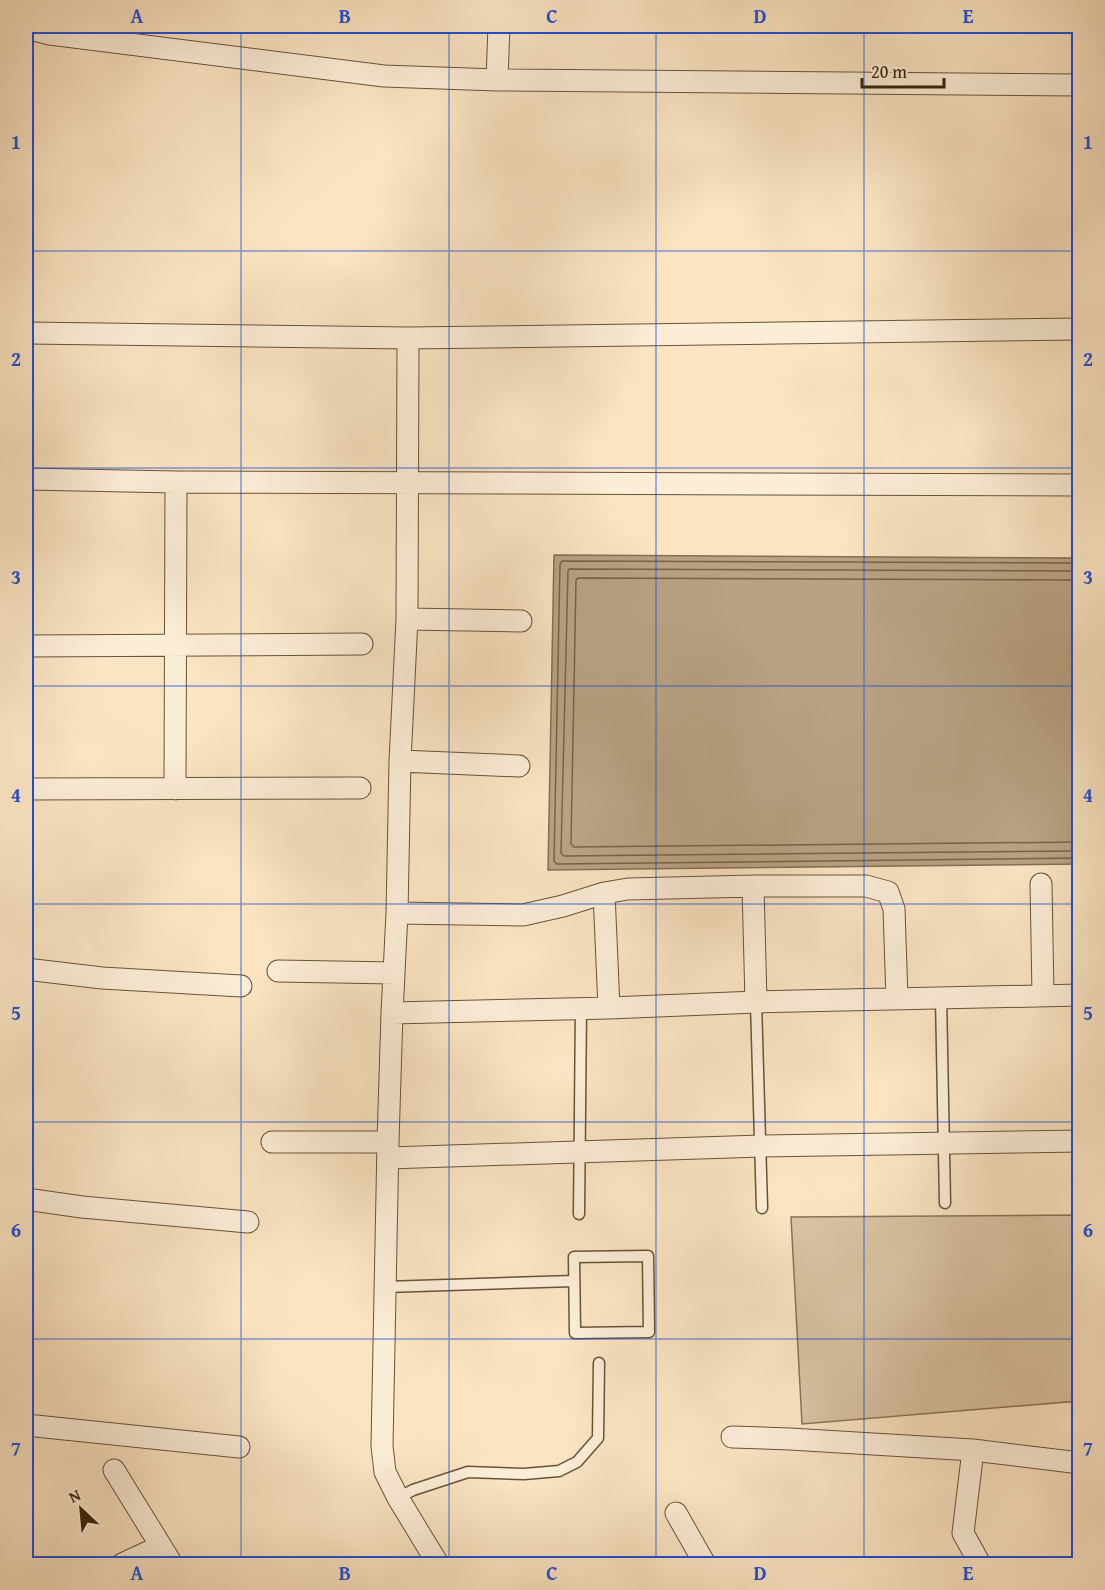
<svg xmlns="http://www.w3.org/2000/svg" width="1105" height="1590" viewBox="0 0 1105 1590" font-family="'Gentium Book Plus',serif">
<rect width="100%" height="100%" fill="#fae4c2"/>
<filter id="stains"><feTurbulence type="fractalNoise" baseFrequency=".00333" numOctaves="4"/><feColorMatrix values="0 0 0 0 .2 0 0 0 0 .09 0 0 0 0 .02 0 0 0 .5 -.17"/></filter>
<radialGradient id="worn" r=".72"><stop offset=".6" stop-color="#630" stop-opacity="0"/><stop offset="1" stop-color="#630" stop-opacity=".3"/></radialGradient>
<!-- green -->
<path fill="#d9c3a3" stroke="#887356" stroke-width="1.5" d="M 1079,1215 L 1079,1401 L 802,1424 L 791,1217 Z"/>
<!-- water -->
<path fill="#b8a283" stroke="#846f53" stroke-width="1.5" d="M 554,555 L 1079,558 L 1079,864 L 548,870 Z"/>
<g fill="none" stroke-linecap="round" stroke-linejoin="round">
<!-- shore -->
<path stroke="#786246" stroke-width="1.5" d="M 1080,563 L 562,561 L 560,564 L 554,861 L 557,864 L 1080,858
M 1080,571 L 569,569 L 568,571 L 561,853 L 564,856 L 1080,851
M 1080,580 L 578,578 L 576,580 L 571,844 L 574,847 L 1080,842"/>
<defs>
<path id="lane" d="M 941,997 L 945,1203
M 756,1002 L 762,1208
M 579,1214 L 581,1008
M 648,1256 L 649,1332 L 575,1333 L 574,1257 Z
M 385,1287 L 574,1281
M 398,1498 L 413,1490 L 468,1472 L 524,1474 L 559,1471 L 577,1462 L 598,1438 L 599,1363"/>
<path id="street" d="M 26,28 L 50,34 L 384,76 L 497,80 L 1080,85
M 497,80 L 499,26
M 27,333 L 408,338 L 1080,329
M 408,338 L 407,619 L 400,761 L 397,913 L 392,1013 L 388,1142 L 382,1446 L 385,1472 L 398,1498 L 438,1564
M 26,479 L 176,482 L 1080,485
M 407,619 L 521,621
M 26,646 L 362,644
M 400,761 L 519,766
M 26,789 L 360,788
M 175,789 L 176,482
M 1041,884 L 1043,994
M 753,886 L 756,1002
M 604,893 L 609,1008
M 397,913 L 523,915 L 563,906 L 604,893 L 628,889 L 753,886 L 866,886 L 888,892 L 894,909 L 897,999
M 26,969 L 102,978 L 241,986
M 278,971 L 394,973
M 392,1013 L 609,1008 L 756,1002 L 1080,995
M 272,1142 L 388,1142
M 388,1158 L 761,1146 L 1080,1141
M 26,1199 L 82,1207 L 248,1222
M 26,1425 L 239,1447
M 732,1437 L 790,1439 L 973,1450 L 1080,1463
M 973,1450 L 963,1533 L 980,1564
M 114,1470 L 172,1564
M 676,1513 L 705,1564
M 122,1564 L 161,1546"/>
</defs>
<!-- lane casing -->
<use href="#lane" stroke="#685338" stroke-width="13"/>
<!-- street casing -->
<use href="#street" stroke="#685338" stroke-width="23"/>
<!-- lane -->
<use href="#lane" stroke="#fcedd7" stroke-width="10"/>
<!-- street -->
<use href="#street" stroke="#fcedd7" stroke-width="21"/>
</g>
<!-- grid -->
<path fill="none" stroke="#1d4ed8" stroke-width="1.5" stroke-opacity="0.55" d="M 241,26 L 241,1564M 449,26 L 449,1564M 656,26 L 656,1564M 864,26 L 864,1564M 26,251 L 1080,251M 26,468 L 1080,468M 26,686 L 1080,686M 26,904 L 1080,904M 26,1122 L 1080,1122M 26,1339 L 1080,1339"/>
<!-- margin -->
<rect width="1105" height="1590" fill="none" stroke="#fae4c2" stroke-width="66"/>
<!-- north arrow -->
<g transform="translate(81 1509) rotate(334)" stroke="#fcedd7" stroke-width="4.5" paint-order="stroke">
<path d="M0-4.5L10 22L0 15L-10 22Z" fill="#37230a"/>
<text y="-9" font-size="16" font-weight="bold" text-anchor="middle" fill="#37230a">N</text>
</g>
<!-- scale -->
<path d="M862 78v9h82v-9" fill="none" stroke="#37230a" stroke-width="3"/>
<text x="871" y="78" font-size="18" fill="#37230a" stroke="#fcedd7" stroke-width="4.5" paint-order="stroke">20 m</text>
<rect x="33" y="33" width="1039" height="1524" fill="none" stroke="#1d4ed8" stroke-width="2"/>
<g font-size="20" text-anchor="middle" font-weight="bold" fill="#1d4ed8">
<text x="137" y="23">A</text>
<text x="345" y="23">B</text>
<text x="552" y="23">C</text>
<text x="760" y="23">D</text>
<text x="968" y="23">E</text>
<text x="16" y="149">1</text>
<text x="1088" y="149">1</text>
<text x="16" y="366">2</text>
<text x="1088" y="366">2</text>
<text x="16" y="584">3</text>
<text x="1088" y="584">3</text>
<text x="16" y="802">4</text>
<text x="1088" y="802">4</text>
<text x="16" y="1020">5</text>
<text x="1088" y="1020">5</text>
<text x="16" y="1237">6</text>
<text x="1088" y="1237">6</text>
<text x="16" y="1455">7</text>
<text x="1088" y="1455">7</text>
<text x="137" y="1580">A</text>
<text x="345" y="1580">B</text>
<text x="552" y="1580">C</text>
<text x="760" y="1580">D</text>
<text x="968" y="1580">E</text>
</g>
<rect width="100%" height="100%" filter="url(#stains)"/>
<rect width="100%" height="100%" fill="url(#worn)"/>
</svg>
